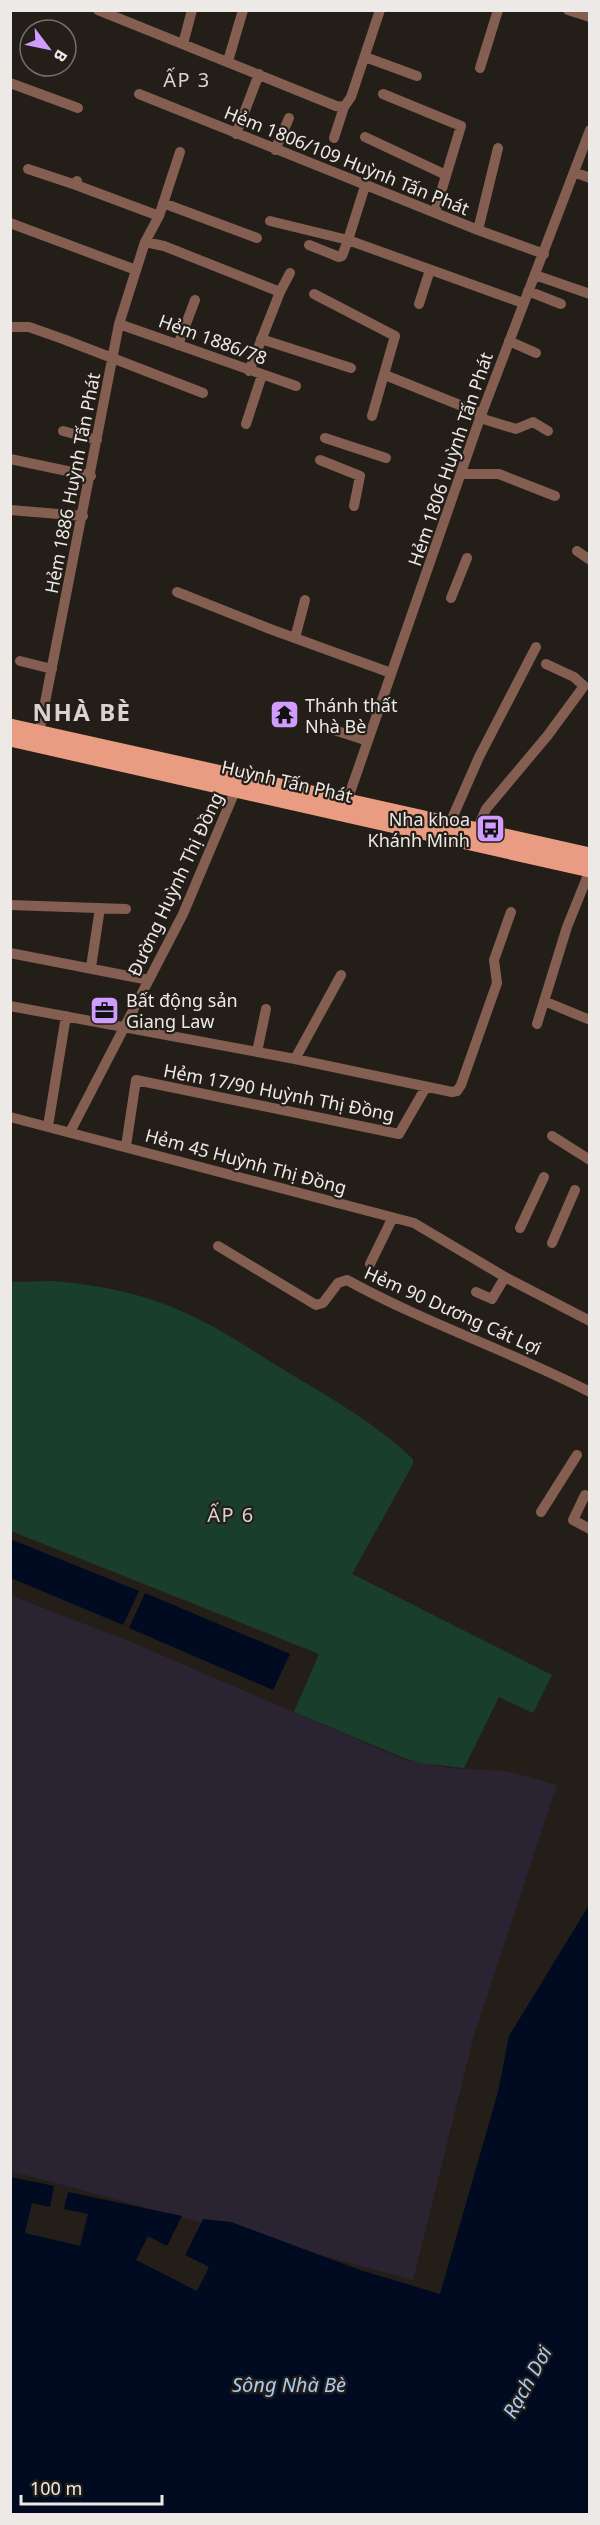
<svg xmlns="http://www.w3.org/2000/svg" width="600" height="2525" viewBox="0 0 600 2525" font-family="'Noto Sans',sans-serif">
<rect width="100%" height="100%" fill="#241e19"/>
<!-- industrial -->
<path fill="#2a2332" d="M 10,1595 L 131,1642 L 403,1759 L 449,1768 L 507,1771 L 557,1785 L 474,2035 L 413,2280 L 11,2171 Z"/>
<!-- green -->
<path fill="#193e2b" d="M 53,1281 C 102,1285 150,1295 194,1317 C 227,1333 258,1354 289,1373 C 333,1399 376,1424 413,1459 L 413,1464 L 352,1574 L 552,1675 L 533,1713 L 499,1697 L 464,1768 L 420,1763 L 404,1758 L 294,1712 L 319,1654 L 11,1531 L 11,1282 Z"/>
<!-- water -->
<path fill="#000a21" d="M 10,1539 L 139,1591 L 123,1625 L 11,1578 Z
M 145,1593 L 290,1654 L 273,1690 L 129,1628 Z
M 589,1905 L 589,2514 L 11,2514 L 11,2177 L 54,2186 L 50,2207 L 32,2203 L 25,2233 L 80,2246 L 88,2214 L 64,2209 L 68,2192 L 182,2216 L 167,2246 L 148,2236 L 136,2260 L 197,2291 L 209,2267 L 185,2255 L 203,2219 L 231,2222 L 360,2270 L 440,2294 L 498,2092 L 509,2036 Z"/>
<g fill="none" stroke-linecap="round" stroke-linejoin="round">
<!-- minor -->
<path stroke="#835e51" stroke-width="10" d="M 98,10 L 336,106 L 344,107 L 351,97 L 380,10
M 568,10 L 590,17
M 183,44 L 192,10
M 365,57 L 417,76
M 228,61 L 243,10
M 480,68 L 498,10
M 10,83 L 78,108
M 139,94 L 478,230 L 544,254
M 383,94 L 461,126 L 435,212
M 236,134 L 259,74
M 365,137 L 446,175
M 334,138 L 344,107
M 275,150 L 289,118
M 28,169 L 76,185
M 574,172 L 590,178
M 77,181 L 76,185 L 159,216
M 365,186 L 348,240 L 523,303
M 163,203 L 257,238
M 270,221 L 348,240 L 342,256 L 339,257 L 309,245
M 10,223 L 136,270
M 478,230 L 498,148
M 145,242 L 164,246 L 280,292
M 535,275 L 590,294
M 528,291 L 561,304
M 314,294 L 395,336 L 372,416
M 419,304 L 430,270
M 119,324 L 296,386
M 10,327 L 29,327 L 63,339 L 203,393
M 261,339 L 351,368
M 509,341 L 536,353
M 178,345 L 195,300
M 249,371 L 280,292 L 290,273
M 385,375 L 482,414
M 480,418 L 516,429 L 533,422 L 548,431
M 246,424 L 262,375
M 63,431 L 97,440
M 325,438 L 386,458
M 10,459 L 91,476
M 320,460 L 360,476 L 354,506
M 461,474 L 499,474 L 555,496
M 10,510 L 83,516
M 577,551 L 590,560
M 177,592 L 270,629 L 391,673
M 451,598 L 467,558
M 295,638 L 305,600
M 20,661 L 52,669
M 328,728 L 368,741
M 39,733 L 119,324 L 145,242 L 159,216 L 180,152
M 347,801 L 480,418 L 590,130
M 450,823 L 479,757 L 536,647
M 477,830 L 486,809 L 548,735 L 584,686 L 574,677 L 546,664
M 10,905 L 126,909
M 10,953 L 149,980
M 91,967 L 100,908
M 544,1001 L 590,1020
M 10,1006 L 295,1059 L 452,1092 L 457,1091 L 461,1085 L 497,983 L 494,960 L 511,912
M 537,1024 L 567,927 L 590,870
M 257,1052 L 266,1009
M 295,1059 L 341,975
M 10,1117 L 414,1223 L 505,1277 L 590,1321
M 48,1126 L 66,1016
M 70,1132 L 183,914 L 238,784
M 552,1136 L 590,1160
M 126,1146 L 136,1080 L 399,1134 L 426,1087
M 520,1228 L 544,1177
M 552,1243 L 575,1190
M 218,1246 L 316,1305 L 323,1303 L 338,1283 L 347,1280 C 425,1323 510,1351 590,1392
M 370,1264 L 392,1219
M 476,1292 L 492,1299 L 505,1277
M 585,1495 L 573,1520 L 590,1529
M 541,1512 L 577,1455"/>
<!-- primary -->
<path stroke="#e99c82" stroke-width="15" d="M 10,726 L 590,855
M 10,739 L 590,870"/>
</g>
<!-- icons -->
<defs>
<symbol id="temple-square" viewBox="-11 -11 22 22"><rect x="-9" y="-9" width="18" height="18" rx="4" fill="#d09dfe" stroke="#241e19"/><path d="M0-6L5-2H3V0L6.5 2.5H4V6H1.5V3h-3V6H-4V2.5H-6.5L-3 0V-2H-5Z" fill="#111"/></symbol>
<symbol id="bus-square" viewBox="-11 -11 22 22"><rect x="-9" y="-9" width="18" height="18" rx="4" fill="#d09dfe" stroke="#241e19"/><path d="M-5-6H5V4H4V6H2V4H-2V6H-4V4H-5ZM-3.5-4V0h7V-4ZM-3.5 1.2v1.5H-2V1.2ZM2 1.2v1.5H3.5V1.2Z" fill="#111"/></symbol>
<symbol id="office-square" viewBox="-11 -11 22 22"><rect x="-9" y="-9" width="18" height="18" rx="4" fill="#d09dfe" stroke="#241e19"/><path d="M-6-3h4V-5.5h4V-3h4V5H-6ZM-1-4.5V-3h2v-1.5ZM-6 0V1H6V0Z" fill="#111"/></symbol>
</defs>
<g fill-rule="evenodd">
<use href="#temple-square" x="268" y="698" width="33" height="33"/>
<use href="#bus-square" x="474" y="812" width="33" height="33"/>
<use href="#office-square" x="88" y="994" width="33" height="33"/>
</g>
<g text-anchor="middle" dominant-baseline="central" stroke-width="4.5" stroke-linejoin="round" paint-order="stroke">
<!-- street labels -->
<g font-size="18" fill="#ede9e6" stroke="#241e19">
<text transform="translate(347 160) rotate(22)">Hẻm 1806/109 Huỳnh Tấn Phát</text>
<text transform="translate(213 339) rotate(20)">Hẻm 1886/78</text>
<text transform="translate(450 459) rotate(-71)">Hẻm 1806 Huỳnh Tấn Phát</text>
<text transform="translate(72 483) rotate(-79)">Hẻm 1886 Huỳnh Tấn Phát</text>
<text transform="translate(287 781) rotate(13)">Huỳnh Tấn Phát</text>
<text transform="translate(175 884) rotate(-65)">Đường Huỳnh Thị Đồng</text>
<text transform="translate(279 1092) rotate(11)">Hẻm 17/90 Huỳnh Thị Đồng</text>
<text transform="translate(246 1161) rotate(15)">Hẻm 45 Huỳnh Thị Đồng</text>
<text transform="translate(453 1310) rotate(24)">Hẻm 90 Dương Cát Lợi</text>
</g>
<!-- poi labels -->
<g font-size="18" fill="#ede9e6" stroke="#241e19" text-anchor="start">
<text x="305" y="705">Thánh thất<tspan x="305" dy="21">Nhà Bè</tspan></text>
<text x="470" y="819" text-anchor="end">Nha khoa<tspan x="470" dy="21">Khánh Minh</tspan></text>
<text x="126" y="1000">Bất động sản<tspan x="126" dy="21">Giang Law</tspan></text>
</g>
<!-- neighbourhood labels -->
<g font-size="20" letter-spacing="1.5" fill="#dbd3cd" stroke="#241e19">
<text x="187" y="79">ẤP 3</text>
<text x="231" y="1514">ẤP 6</text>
</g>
<!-- water labels -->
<g font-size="20" font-style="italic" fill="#a7ccf5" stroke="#241e19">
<text transform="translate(527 2382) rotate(-61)">Rạch Dơi</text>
<text x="289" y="2384">Sông Nhà Bè</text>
</g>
<!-- district labels -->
<g font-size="24" font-weight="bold" letter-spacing="1.5" fill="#dbd3cd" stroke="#241e19">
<text x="82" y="711">NHÀ BÈ</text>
</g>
</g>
<!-- border -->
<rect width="600" height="2525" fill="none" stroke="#ede9e6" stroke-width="24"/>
<!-- north arrow -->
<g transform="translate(48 48) rotate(122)"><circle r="28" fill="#241e19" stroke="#746f6b" stroke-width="1.5"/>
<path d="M0-4.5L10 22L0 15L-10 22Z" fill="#d09dfe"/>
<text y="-9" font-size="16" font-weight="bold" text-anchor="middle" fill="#ede9e6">B</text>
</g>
<!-- scale -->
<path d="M21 2495v9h141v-9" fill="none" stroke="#ede9e6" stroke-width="3"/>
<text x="30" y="2495" font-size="18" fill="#ede9e6" stroke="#241e19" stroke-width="4.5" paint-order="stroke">100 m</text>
</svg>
